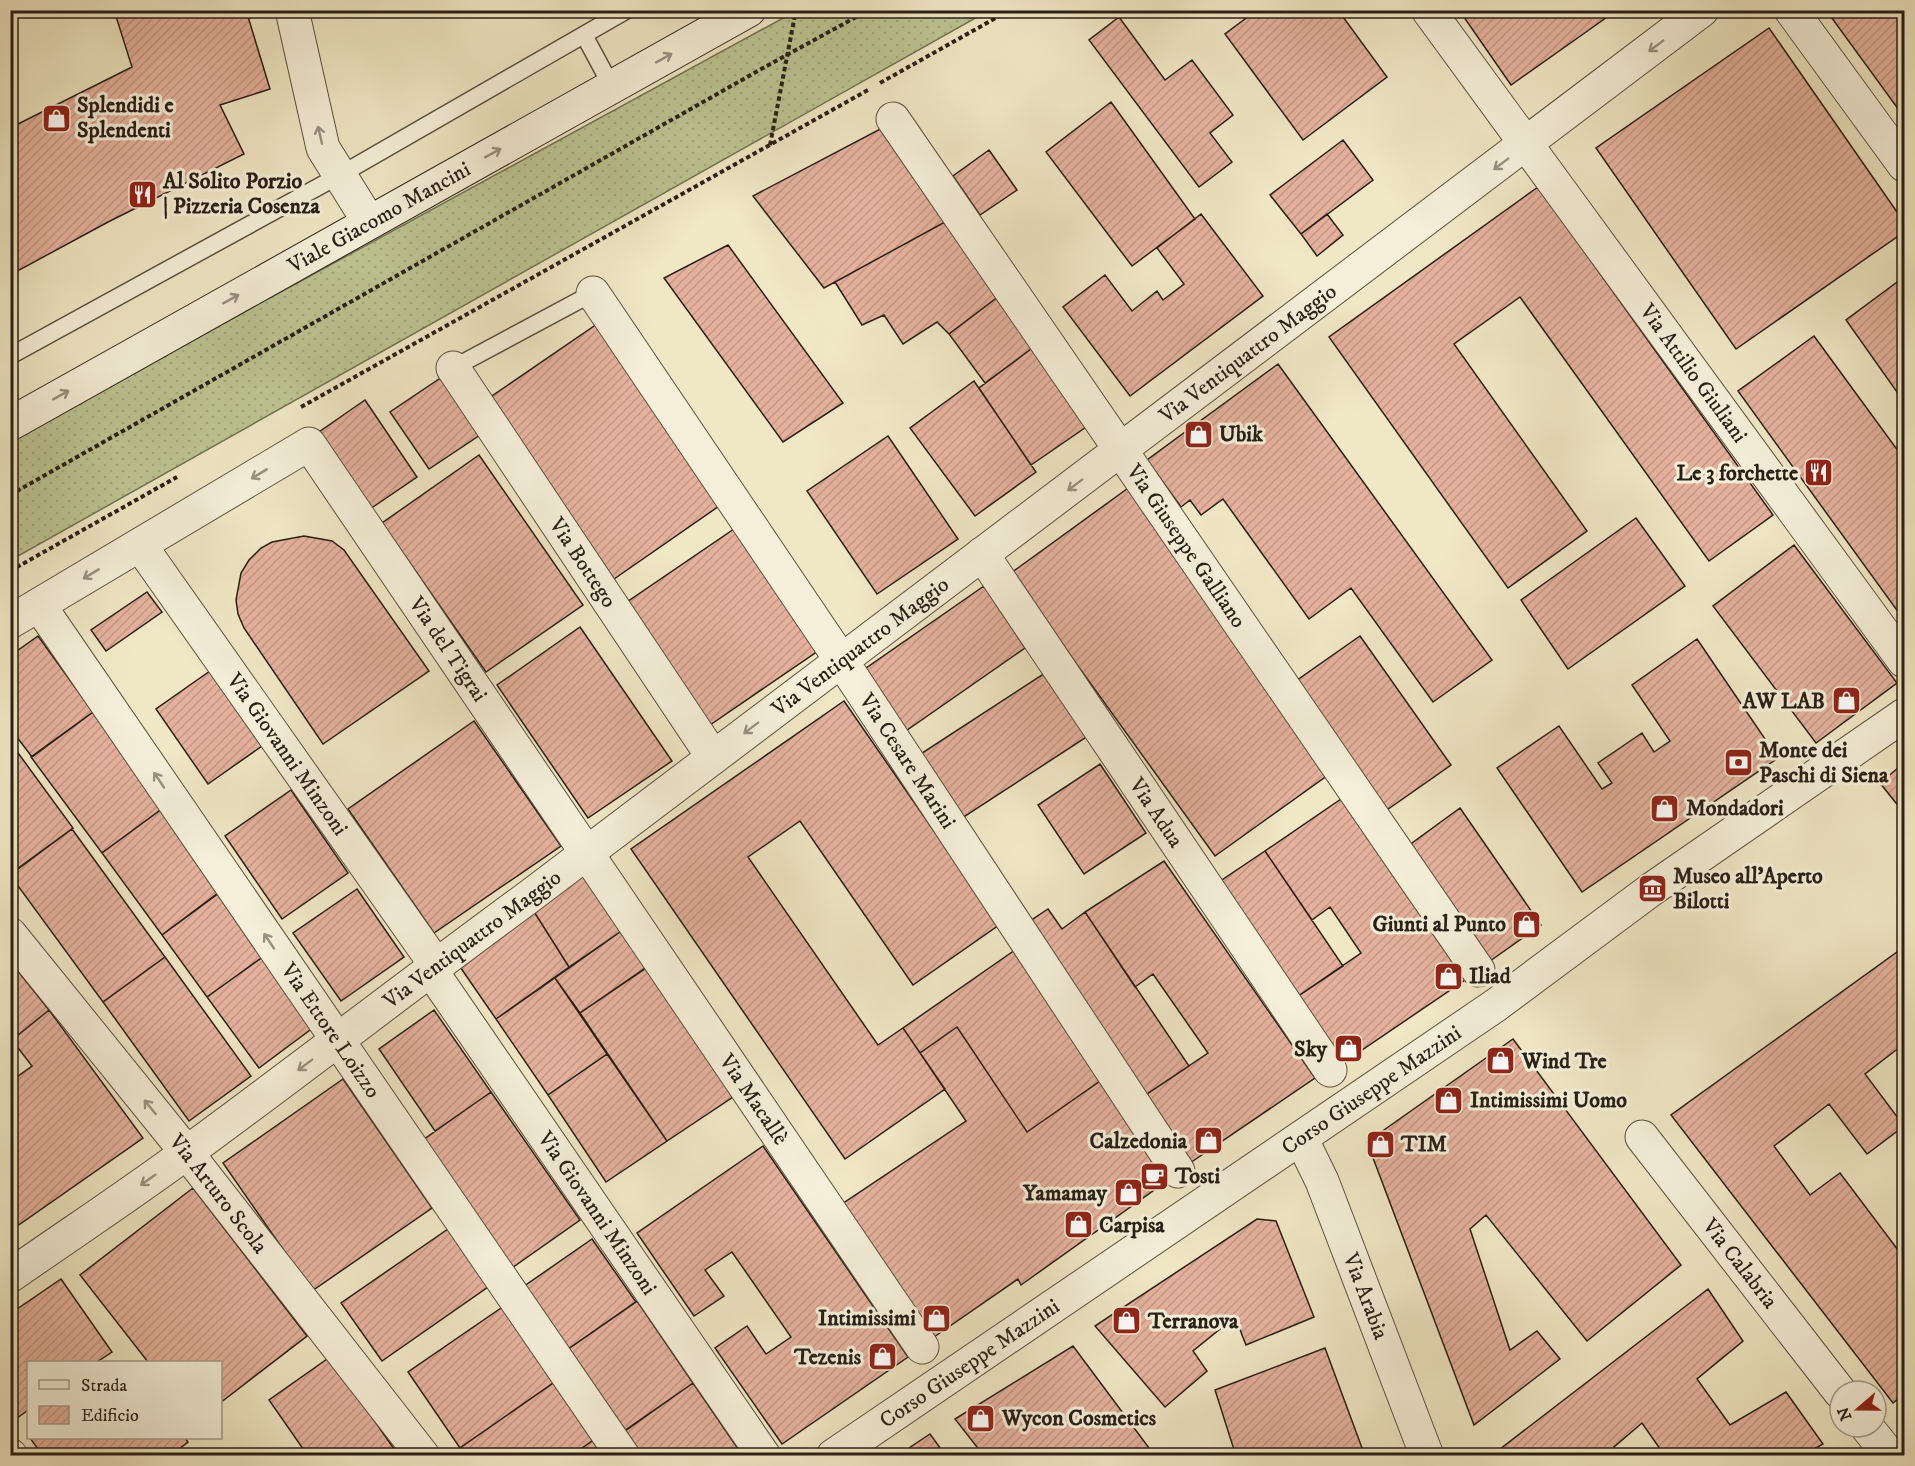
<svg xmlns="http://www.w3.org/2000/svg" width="1915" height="1466" viewBox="0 0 1915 1466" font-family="'IM FELL DW Pica',serif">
<defs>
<pattern id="grass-dots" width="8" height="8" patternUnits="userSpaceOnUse" patternTransform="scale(1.5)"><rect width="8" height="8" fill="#bdc492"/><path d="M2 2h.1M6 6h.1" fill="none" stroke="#a2a87d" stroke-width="1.8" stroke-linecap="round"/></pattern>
<pattern id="building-hatch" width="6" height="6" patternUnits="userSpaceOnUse" patternTransform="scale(1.5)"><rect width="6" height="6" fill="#e5b19c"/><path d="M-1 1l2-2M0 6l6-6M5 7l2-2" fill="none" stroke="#c49886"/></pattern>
</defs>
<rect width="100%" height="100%" fill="#f0e7c4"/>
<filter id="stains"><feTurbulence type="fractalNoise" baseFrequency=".00333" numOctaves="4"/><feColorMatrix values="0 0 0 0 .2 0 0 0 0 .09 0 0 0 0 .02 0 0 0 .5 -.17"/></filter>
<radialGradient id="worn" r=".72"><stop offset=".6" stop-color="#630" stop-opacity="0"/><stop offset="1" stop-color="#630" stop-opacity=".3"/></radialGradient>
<!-- grass -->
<path fill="url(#grass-dots)" stroke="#727254" stroke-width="1.5" d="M 796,11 L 988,11 L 11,560 L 11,442 L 189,342 Z"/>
<!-- building -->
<path fill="url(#building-hatch)" stroke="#281f17" stroke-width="1.5" d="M 114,10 L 246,10 L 270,89 L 220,105 L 244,154 L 108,222 L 10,275 L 10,128 L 132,67 Z
M 1257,10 L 1338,10 L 1387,77 L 1303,140 L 1225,34 Z
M 1459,10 L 1617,10 L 1511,85 Z
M 1826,10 L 1904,10 L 1904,117 Z
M 1119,17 L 1165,80 L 1192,60 L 1233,115 L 1210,133 L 1232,162 L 1199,187 L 1089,40 Z
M 1769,28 L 1904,222 L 1904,232 L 1736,349 L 1596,148 Z
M 1111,102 L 1195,219 L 1132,266 L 1046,152 Z
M 886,126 L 945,222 L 824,288 L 753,196 Z
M 1343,140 L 1373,180 L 1301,234 L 1270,195 Z
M 989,150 L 1017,190 L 980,215 L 953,176 Z
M 1538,187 L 1773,515 L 1709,561 L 1520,297 L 1454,344 L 1587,531 L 1508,588 L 1329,337 Z
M 1201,214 L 1263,296 L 1130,396 L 1063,307 L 1105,275 L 1132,311 L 1157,291 L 1163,300 L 1184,284 L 1157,248 Z
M 1327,214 L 1343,235 L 1317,256 L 1301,234 Z
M 945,222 L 999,296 L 949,334 L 937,322 L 903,344 L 884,315 L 862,325 L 835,282 Z
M 728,245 L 843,403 L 783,442 L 664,278 Z
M 1904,277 L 1904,402 L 1846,320 Z
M 999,296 L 1035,346 L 985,383 L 949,334 Z
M 597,324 L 722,504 L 614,579 L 489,398 Z
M 1814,336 L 1904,459 L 1904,620 L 1738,391 Z
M 1035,346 L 1089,425 L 1031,465 L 979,388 Z
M 1278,364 L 1492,660 L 1433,702 L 1351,588 L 1309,619 L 1223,499 L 1201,515 L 1190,500 L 1181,507 L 1147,460 Z
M 445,375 L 483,433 L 429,469 L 390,412 Z
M 974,381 L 1036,472 L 975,516 L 910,428 Z
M 365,400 L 417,477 L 370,509 L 319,432 Z
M 888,436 L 958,539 L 877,594 L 807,491 Z
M 479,455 L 583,605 L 486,672 L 382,523 Z
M 1131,486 L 1335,770 L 1215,856 L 1011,573 Z
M 1636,518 L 1685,586 L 1568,669 L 1521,600 Z
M 734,529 L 818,651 L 710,725 L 627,602 Z
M 304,536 L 332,541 L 344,550 L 429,671 L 323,744 L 244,628 L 238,614 L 236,600 L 241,573 L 249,560 L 261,548 L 272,542 Z
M 1794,545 L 1897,683 L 1816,743 L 1713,606 Z
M 984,586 L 1025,648 L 900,735 L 859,673 Z
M 147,592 L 162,612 L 106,651 L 91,630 Z
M 580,627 L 672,761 L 588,818 L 497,685 Z
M 38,636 L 93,712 L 32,757 L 10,728 L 10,656 Z
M 1360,636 L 1451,765 L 1384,812 L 1293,683 Z
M 1697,639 L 1778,758 L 1582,892 L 1497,768 L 1559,726 L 1602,789 L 1612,783 L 1598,763 L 1642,733 L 1654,752 L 1670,741 L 1632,685 Z
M 210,671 L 262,746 L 208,784 L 156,709 Z
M 1045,673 L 1088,736 L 956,822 L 916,757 Z
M 844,701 L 999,925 L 913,985 L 800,821 L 748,857 L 878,1045 L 903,1028 L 945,1089 L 845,1159 L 631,849 Z
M 93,712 L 163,808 L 102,853 L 31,757 Z
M 474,721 L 561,846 L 434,933 L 348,809 Z
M 10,742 L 73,828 L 10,874 Z
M 1904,763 L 1904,813 L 1880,783 Z
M 1100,764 L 1146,833 L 1084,874 L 1038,805 Z
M 291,790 L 348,873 L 282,919 L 225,836 Z
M 1344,797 L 1468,978 L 1340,1065 L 1294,999 L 1361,953 L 1330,907 L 1312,920 L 1265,851 Z
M 163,808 L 223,890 L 162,935 L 102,853 Z
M 1460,808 L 1541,925 L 1490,961 L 1408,846 Z
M 72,829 L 165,957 L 103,1002 L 10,875 Z
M 1265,851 L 1343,966 L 1294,999 L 1216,884 Z
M 1164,861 L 1315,1078 L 1187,1165 L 1141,1098 L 1208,1053 L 1153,974 L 1135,987 L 1085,912 Z
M 592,869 L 630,925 L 569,967 L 526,899 Z
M 357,889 L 404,957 L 341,1001 L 293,933 Z
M 222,890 L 268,953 L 207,997 L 162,935 Z
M 526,899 L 569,967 L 496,1019 L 456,961 Z
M 1048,909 L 1062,929 L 1085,912 L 1189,1066 L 1141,1098 L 1024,925 Z
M 630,925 L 655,962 L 580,1013 L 555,978 Z
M 1904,947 L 1904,1044 L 1865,1074 L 1904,1126 L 1867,1154 L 1829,1104 L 1774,1146 L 1810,1195 L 1840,1173 L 1904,1258 L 1904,1394 L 1893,1403 L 1671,1115 Z
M 1015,950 L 1103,1079 L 1027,1132 L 957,1027 L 920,1053 L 903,1028 Z
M 267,954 L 318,1024 L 259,1068 L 207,997 Z
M 165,957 L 251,1076 L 189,1121 L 103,1002 Z
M 10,961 L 49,1010 L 12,1040 L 10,1038 Z
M 654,962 L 742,1091 L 667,1141 L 580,1013 Z
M 555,978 L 607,1054 L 548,1095 L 496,1019 Z
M 49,1010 L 143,1138 L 10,1231 L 10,1082 L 32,1066 L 12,1040 Z
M 434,1010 L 491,1092 L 435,1131 L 379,1049 Z
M 957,1027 L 1027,1132 L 1103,1079 L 1171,1178 L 1021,1285 L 1018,1279 L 934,1337 L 842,1204 L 966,1121 L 920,1053 Z
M 1513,1039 L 1681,1265 L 1587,1341 L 1486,1215 L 1470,1229 L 1510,1350 L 1537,1331 L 1560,1359 L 1474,1425 L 1367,1142 Z
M 607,1054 L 667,1141 L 606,1182 L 548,1095 Z
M 343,1079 L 432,1208 L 312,1291 L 223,1163 Z
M 491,1092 L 580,1220 L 509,1270 L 420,1142 Z
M 763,1146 L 908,1357 L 782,1444 L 715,1348 L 747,1326 L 766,1354 L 791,1337 L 732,1252 L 705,1270 L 724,1296 L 694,1316 L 637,1233 Z
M 193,1188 L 307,1336 L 220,1403 L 220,1362 L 148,1362 L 80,1275 Z
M 1257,1219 L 1276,1221 L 1314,1317 L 1246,1345 L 1235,1317 L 1193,1351 L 1207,1371 L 1165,1407 L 1095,1326 Z
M 448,1229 L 488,1287 L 382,1361 L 341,1303 Z
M 592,1239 L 636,1302 L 564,1352 L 520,1289 Z
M 61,1279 L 112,1352 L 97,1362 L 28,1362 L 28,1410 L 13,1421 L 10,1418 L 10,1314 Z
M 1708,1289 L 1743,1341 L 1697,1379 L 1730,1425 L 1786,1392 L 1823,1444 L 1802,1456 L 1665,1456 L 1642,1423 L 1614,1447 L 1619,1456 L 1491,1456 Z
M 637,1301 L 693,1383 L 621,1433 L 564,1352 Z
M 504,1306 L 556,1381 L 460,1448 L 408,1372 Z
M 1073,1346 L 1155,1456 L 984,1456 L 955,1419 Z
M 1325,1348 L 1365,1456 L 1236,1456 L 1215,1390 Z
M 330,1357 L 399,1456 L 308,1456 L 269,1400 Z
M 556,1381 L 596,1438 L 571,1456 L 466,1456 L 460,1448 Z
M 693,1383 L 743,1456 L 636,1456 L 621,1434 Z
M 930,1434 L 946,1456 L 897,1456 Z
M 30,1438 L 185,1438 L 188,1442 L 170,1456 L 43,1456 Z
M 596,1438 L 608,1456 L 571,1456 Z"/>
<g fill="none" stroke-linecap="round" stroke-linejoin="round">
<defs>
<path id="lane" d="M 584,35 L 612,87
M 10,356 L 340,175 L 627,10
M 453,368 L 593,293"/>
<g id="street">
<path d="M 292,10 L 323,148 L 369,222"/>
<path id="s1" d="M 1428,10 L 1904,661"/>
<path d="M 1791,10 L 1904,165"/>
<path id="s2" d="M 893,119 L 1478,970"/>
<path id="s3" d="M 593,293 L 841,660 L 1178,1171"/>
<path id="s4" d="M 453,368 L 713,757"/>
<path id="s5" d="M 140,545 L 436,965"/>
<path id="s6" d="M 982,554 L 1330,1070"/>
<path id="s7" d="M 39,605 L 623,1456"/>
<path id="s8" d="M 10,622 L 309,444 L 922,1347"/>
<path id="s9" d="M 10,934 L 187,1153 L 423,1456"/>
<path id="s10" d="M 430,969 L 764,1456"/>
<path id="s11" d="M 1642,1137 L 1840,1392"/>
<path id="s12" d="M 1301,1138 L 1322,1181 L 1427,1456"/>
<path id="s13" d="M 10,1276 C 70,1234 131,1194 189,1151 C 302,1068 413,982 526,899 L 1702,10"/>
<path d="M 1867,1427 L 1890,1456"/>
<path d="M 10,1455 L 11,1456"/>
<path id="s14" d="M 833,1456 L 1496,1005 L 1652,889 L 1904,715"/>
</g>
<g id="secondary">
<path id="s15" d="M 10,424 L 749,10"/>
</g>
</defs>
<!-- lane casing -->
<use href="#lane" stroke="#5a5142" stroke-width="19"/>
<!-- street casing -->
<use href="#street" stroke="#5a5142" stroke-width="35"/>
<!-- secondary casing -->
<use href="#secondary" stroke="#281f17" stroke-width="35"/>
<!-- path -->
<path stroke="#281f17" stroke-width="4" stroke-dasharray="4.5 3" stroke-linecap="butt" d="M 880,83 L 1010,10
M 770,145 L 796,10
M 301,407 L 868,90
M 10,495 L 763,68 L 869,10
M 10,571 L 177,477"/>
<!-- lane -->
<use href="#lane" stroke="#f5efd9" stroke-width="16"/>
<!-- street -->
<use href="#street" stroke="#f5efd9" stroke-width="33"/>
<!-- secondary -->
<use href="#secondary" stroke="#f5efd9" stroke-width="33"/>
</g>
<!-- one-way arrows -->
<defs><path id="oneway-shaft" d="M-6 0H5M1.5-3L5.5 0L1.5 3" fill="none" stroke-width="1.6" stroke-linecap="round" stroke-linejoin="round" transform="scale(1.5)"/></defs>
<g stroke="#999182">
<use href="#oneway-shaft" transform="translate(1656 46) rotate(143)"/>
<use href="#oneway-shaft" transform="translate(664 58) rotate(-29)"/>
<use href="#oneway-shaft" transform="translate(320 135) rotate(-103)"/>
<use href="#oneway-shaft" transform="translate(493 153) rotate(-29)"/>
<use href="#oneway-shaft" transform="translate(1501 164) rotate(143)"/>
<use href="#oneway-shaft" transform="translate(231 299) rotate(-29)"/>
<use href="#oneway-shaft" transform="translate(61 395) rotate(-29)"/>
<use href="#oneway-shaft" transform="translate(259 474) rotate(149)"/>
<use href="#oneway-shaft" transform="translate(1075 485) rotate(143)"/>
<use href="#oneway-shaft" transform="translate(91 574) rotate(149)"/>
<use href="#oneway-shaft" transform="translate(751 728) rotate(143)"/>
<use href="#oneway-shaft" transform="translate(159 780) rotate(-124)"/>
<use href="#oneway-shaft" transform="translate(269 941) rotate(-124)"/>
<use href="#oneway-shaft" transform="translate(305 1065) rotate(143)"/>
<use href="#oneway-shaft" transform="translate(150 1107) rotate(-129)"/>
<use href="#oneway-shaft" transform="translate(148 1180) rotate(145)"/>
</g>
<!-- icons -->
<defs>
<symbol id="shop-square" viewBox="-11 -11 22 22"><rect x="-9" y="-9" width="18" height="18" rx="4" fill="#8f2418" stroke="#f5efd9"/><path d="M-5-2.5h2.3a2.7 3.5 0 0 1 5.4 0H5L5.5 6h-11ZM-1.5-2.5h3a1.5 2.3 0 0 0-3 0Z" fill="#fff"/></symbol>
<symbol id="restaurant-square" viewBox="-11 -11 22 22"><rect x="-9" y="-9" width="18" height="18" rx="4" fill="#8f2418" stroke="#f5efd9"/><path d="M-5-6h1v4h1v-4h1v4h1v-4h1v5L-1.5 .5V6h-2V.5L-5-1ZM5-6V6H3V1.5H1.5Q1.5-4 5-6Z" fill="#fff"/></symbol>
<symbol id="bank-square" viewBox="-11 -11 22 22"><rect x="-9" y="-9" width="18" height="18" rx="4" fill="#8f2418" stroke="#f5efd9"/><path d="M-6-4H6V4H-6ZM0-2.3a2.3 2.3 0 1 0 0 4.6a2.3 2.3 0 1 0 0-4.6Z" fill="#fff"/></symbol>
<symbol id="museum-square" viewBox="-11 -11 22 22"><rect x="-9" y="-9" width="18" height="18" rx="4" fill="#8f2418" stroke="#f5efd9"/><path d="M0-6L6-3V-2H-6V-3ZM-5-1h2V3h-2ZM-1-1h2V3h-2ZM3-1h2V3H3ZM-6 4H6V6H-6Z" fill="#fff"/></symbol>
<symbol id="cafe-square" viewBox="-11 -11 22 22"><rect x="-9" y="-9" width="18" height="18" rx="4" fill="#8f2418" stroke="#f5efd9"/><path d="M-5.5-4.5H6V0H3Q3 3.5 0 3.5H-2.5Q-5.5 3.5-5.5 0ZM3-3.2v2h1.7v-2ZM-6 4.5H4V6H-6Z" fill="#fff"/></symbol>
</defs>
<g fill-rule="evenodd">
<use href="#shop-square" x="40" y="102" width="33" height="33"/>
<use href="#restaurant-square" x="126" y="178" width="33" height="33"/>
<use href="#shop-square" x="1182" y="418" width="33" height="33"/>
<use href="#restaurant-square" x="1802" y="456" width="33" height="33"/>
<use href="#shop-square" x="1830" y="684" width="33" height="33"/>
<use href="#bank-square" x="1722" y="746" width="33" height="33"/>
<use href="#shop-square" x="1648" y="792" width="33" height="33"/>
<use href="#museum-square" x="1636" y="872" width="33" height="33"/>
<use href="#shop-square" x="1510" y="908" width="33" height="33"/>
<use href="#shop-square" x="1432" y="960" width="33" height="33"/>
<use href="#shop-square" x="1332" y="1032" width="33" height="33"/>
<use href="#shop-square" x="1484" y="1044" width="33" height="33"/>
<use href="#shop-square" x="1432" y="1084" width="33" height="33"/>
<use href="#shop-square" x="1192" y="1124" width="33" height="33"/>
<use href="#shop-square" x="1364" y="1128" width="33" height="33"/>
<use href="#cafe-square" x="1138" y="1160" width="33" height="33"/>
<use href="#shop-square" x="1112" y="1176" width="33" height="33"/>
<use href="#shop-square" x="1062" y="1208" width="33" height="33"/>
<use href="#shop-square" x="920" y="1302" width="33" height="33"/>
<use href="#shop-square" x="1110" y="1304" width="33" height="33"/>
<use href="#shop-square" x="866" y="1340" width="33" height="33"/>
<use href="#shop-square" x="964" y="1402" width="33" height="33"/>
</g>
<g text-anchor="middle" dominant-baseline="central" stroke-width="6" stroke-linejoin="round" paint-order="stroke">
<!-- poi labels -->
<g font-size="22" font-weight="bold" fill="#281f17" stroke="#f5efd9" text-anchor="start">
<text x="77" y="105">Splendidi e<tspan x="77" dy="25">Splendenti</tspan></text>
<text x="163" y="181">Al Solito Porzio<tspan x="163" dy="25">| Pizzeria Cosenza</tspan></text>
<text x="1219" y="434">Ubik</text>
<text x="1798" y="473" text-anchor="end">Le 3 forchette</text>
<text x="1825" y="701" text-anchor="end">AW LAB</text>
<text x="1759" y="750">Monte dei<tspan x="1759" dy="25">Paschi di Siena</tspan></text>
<text x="1686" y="808">Mondadori</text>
<text x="1673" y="876">Museo all'Aperto<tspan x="1673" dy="25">Bilotti</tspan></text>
<text x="1506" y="924" text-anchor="end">Giunti al Punto</text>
<text x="1469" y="976">Iliad</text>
<text x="1327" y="1049" text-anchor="end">Sky</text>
<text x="1522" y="1061">Wind Tre</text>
<text x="1470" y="1100">Intimissimi Uomo</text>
<text x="1187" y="1141" text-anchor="end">Calzedonia</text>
<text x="1401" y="1144">TIM</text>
<text x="1175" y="1176">Tosti</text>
<text x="1107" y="1193" text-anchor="end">Yamamay</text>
<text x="1099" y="1225">Carpisa</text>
<text x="916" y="1318" text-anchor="end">Intimissimi</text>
<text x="1148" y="1321">Terranova</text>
<text x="861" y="1357" text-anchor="end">Tezenis</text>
<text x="1002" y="1418">Wycon Cosmetics</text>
</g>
<!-- street labels -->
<g font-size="22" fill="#281f17" stroke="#f5efd9">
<text stroke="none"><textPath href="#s15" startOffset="423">Viale Giacomo Mancini</textPath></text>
<text stroke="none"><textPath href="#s13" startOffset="1544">Via Ventiquattro Maggio</textPath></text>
<text stroke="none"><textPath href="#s1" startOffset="450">Via Attilio Giuliani</textPath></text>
<text stroke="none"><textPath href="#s2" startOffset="518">Via Giuseppe Galliano</textPath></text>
<text stroke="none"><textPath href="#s4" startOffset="234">Via Bottego</textPath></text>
<text stroke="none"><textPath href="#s13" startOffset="1058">Via Ventiquattro Maggio</textPath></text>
<text stroke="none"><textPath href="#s8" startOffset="596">Via del Tigrai</textPath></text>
<text stroke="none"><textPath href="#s5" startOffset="256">Via Giovanni Minzoni</textPath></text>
<text stroke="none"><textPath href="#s3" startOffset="564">Via Cesare Marini</textPath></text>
<text stroke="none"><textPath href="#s6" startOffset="312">Via Adua</textPath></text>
<text stroke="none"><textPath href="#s13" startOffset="572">Via Ventiquattro Maggio</textPath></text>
<text stroke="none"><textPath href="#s7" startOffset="516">Via Ettore Loizzo</textPath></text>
<text stroke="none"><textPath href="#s14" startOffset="651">Corso Giuseppe Mazzini</textPath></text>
<text stroke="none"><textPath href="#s8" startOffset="1140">Via Macallè</textPath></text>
<text stroke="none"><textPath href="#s9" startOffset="333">Via Arturo Scola</textPath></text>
<text stroke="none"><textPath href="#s10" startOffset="296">Via Giovanni Minzoni</textPath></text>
<text stroke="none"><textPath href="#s11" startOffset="160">Via Calabria</textPath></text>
<text stroke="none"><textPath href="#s12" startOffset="171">Via Arabia</textPath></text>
<text stroke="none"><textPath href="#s14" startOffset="165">Corso Giuseppe Mazzini</textPath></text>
</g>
</g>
<!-- margin -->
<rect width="1915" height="1466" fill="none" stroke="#f0e7c4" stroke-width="36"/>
<rect x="12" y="12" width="1891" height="1442" fill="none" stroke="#281f17" stroke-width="3"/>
<rect x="18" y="18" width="1879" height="1430" fill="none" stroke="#281f17" stroke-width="1.5"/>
<!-- legend -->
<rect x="27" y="1361" width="195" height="78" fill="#f5efd9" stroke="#a39c8b" stroke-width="1.5"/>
<rect x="39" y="1380" width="30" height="9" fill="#f5efd9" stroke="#a39c8b" stroke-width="1.5"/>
<text x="81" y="1391" font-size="18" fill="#281f17">Strada</text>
<rect x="39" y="1406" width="30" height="18" fill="url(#building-hatch)" stroke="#a39c8b" stroke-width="1.5"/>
<text x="81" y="1421" font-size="18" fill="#281f17">Edificio</text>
<!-- north arrow -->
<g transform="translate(1858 1409) rotate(250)"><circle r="28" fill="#f5efd9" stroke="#a39c8b" stroke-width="1.5"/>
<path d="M0-4.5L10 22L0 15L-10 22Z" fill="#8f2418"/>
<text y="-9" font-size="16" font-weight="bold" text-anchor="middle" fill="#281f17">N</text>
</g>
<rect width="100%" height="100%" filter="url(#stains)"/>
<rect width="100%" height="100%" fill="url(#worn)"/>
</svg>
